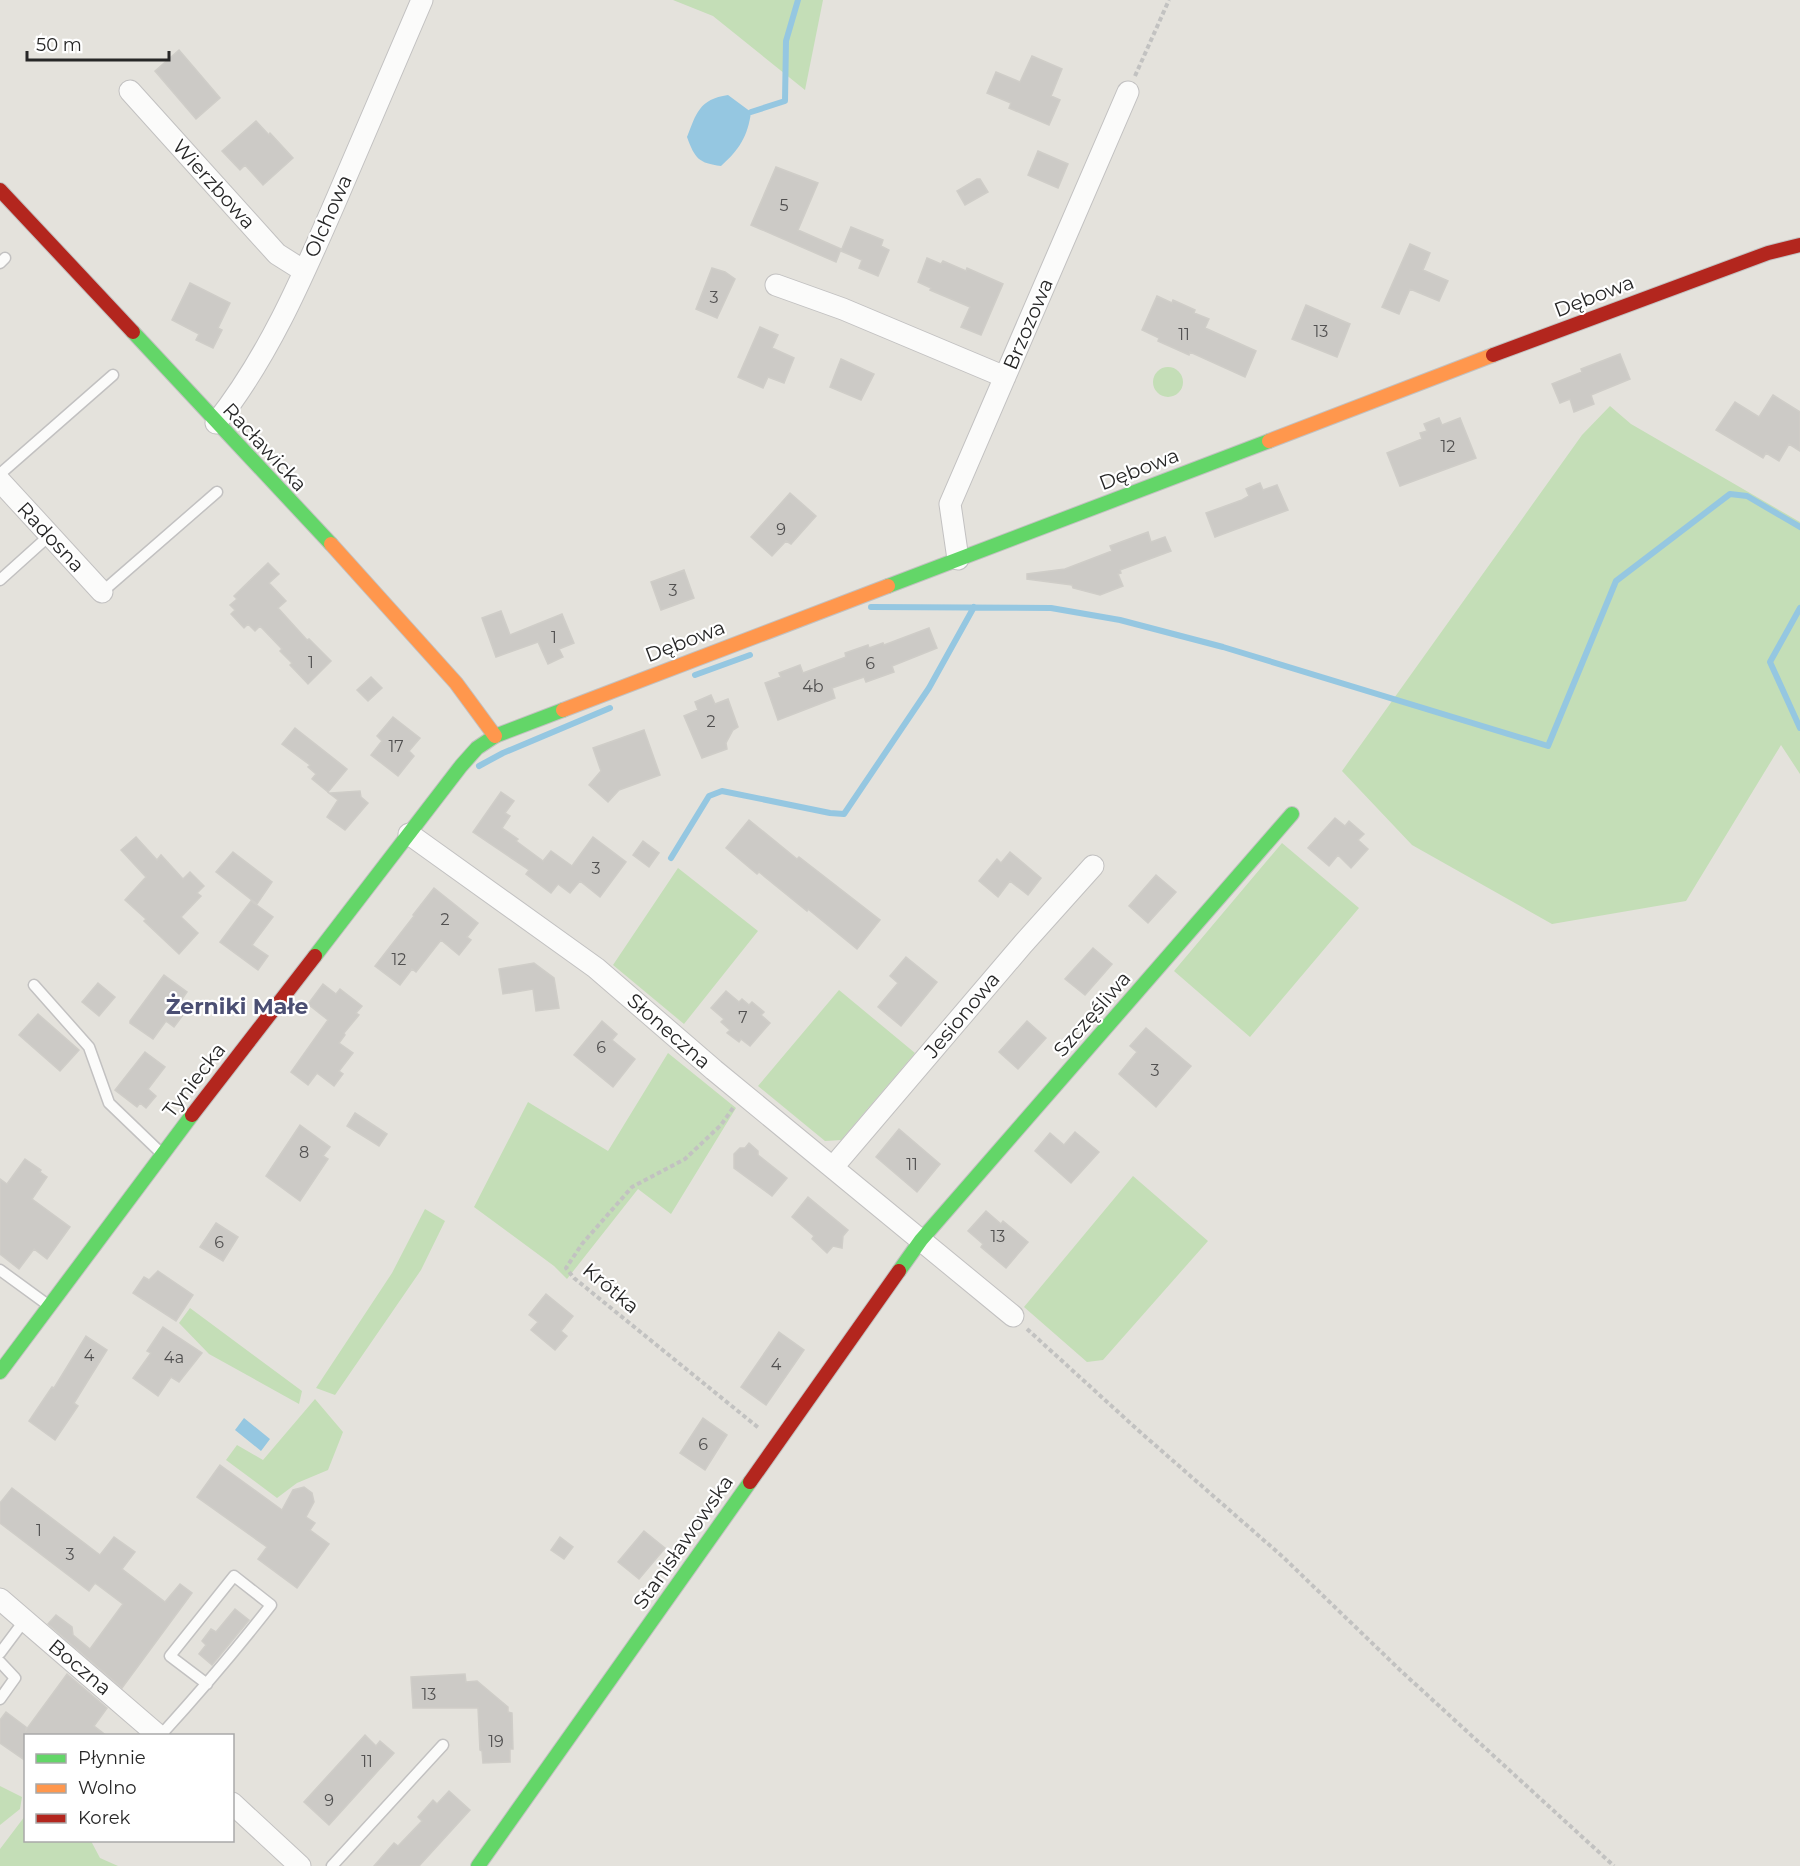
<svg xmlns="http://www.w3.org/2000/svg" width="1800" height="1866" viewBox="0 0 1800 1866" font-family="Montserrat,sans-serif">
<rect width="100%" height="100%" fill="#e4e2dc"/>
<!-- green -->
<path fill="#c4deb7" d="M 673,0 L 823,0 L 805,90 L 713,16 Z
M1153 382a15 15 0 1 1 30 0a15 15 0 1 1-30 0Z
M 1610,406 L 1631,424 L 1800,522 L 1800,774 L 1781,745 L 1686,901 L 1552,924 L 1412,845 L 1342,771 L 1582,435 Z
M 1282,843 L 1359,908 L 1250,1037 L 1174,971 Z
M 678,868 L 758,931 L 684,1024 L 613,965 Z
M 839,990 L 915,1053 L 841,1140 L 825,1141 L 758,1086 Z
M 668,1053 L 736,1108 L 671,1214 L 638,1189 L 567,1279 L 554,1266 L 474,1207 L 528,1102 L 608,1151 Z
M 1133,1176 L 1208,1241 L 1103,1360 L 1087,1362 L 1024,1307 Z
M 425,1209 L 445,1221 L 421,1270 L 335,1395 L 316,1388 L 392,1273 Z
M 190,1308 L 302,1391 L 299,1404 L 209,1354 L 179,1323 Z
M 315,1399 L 343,1432 L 328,1470 L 297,1483 L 277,1498 L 226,1460 L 237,1445 L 263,1460 Z
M 0,1786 L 22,1797 L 20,1809 L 0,1825 Z
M 25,1816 L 26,1840 L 91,1841 L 100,1858 L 118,1866 L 0,1866 L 0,1849 Z"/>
<!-- water -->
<path fill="#95c7e1" d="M 728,95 L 751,112 C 748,136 739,150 721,166 C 699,163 695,159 687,137 C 696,114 699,99 728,95 Z
M 244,1418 L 270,1439 L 261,1451 L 235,1430 Z"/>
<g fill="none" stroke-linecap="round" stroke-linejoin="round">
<!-- stream -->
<path stroke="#95c7e1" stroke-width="6" d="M 751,112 L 785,101 L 786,41 L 798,0
M 871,607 L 1051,608 L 1120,620 L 1223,647 L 1548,746 L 1616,581 L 1730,494 L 1747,496 L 1800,527
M 1800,608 L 1770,662 L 1800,728
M 695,675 L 750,655
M 479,766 L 503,753 L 610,708
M 671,858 L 709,796 L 722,791 L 830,813 L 844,814 L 929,688 L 974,607"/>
</g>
<!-- building -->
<path fill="#cccac6" stroke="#cfcdc8" stroke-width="1.5" d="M 179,50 L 220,98 L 196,119 L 155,71 Z
M 1032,56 L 1062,69 L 1051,96 L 1060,100 L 1049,125 L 1009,108 L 1011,103 L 987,93 L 996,72 L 1020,82 Z
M 256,121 L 269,135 L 270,133 L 293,158 L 263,185 L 245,165 L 240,170 L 222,151 Z
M 1038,151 L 1068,164 L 1058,188 L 1028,175 Z
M 776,167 L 818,183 L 798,230 L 841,249 L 836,262 L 751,225 Z
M 977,179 L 980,179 L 988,192 L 965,205 L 957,191 Z
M 851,227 L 883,240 L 881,246 L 889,250 L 878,276 L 859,268 L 862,260 L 841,251 Z
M 1410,244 L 1430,253 L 1423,270 L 1448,281 L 1439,301 L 1410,289 L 1399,314 L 1382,307 Z
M 927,258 L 941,264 L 943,261 L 966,271 L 967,268 L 1003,284 L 981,335 L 961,327 L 970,307 L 930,290 L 931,288 L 918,282 Z
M 712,268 L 725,272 L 735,279 L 717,318 L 696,309 Z
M 190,283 L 230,303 L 218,328 L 222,330 L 213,348 L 196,340 L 199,334 L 172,320 Z
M 1157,296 L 1172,303 L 1173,300 L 1195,310 L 1194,313 L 1209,319 L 1205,328 L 1256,351 L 1245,377 L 1190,352 L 1189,355 L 1158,341 L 1159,338 L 1142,330 Z
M 1306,305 L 1350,324 L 1337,357 L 1292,339 Z
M 760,327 L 778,335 L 772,348 L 794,358 L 784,383 L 768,377 L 763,388 L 738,377 Z
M 1620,354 L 1630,379 L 1591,395 L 1594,404 L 1574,412 L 1570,399 L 1560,403 L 1552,384 L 1582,372 L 1581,369 Z
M 841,359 L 874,374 L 861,400 L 830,387 Z
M 1773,395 L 1800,412 L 1800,451 L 1789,444 L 1779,461 L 1766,453 L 1763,458 L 1716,430 L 1735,402 L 1759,417 Z
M 1439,418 L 1442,425 L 1460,418 L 1476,458 L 1400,486 L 1387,453 L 1422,439 L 1420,433 L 1427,431 L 1424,424 Z
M 1260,483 L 1263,490 L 1277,485 L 1288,510 L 1215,537 L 1206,513 L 1242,500 L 1249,496 L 1246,489 Z
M 790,493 L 816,516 L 791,544 L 786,541 L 772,556 L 751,537 Z
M 1148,532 L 1151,542 L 1165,537 L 1171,551 L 1120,570 L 1121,573 L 1118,574 L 1123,586 L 1100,595 L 1073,588 L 1072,585 L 1027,579 L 1027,574 L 1065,569 L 1112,551 L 1110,546 Z
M 268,563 L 279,574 L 269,583 L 286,601 L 278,608 L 307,640 L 309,639 L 331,661 L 308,684 L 290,665 L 292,663 L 280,651 L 282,649 L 260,626 L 255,631 L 248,624 L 244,628 L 231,614 L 235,610 L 230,605 L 237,599 L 234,596 Z
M 684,570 L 694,598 L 661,610 L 651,582 Z
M 501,611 L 510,635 L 562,614 L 574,643 L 559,649 L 563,657 L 548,664 L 538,642 L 496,657 L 482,618 Z
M 929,628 L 937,648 L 892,666 L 894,672 L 866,682 L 864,677 L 832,688 L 835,698 L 778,720 L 765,683 L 781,677 L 779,673 L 800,665 L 803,673 L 846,657 L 845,653 L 868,645 L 869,648 L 883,643 L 884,645 Z
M 371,677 L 382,688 L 368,701 L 357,690 Z
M 711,695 L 715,704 L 728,699 L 738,727 L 733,730 L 726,743 L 727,749 L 702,758 L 684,716 L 698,710 L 695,702 Z
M 393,717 L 420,738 L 409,751 L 414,756 L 398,776 L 371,755 L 382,741 L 377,736 Z
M 295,728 L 347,769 L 328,792 L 312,779 L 316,774 L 308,767 L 310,765 L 282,744 Z
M 644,730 L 660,775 L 619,790 L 608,802 L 589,785 L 601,771 L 593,748 Z
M 360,791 L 361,797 L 368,803 L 345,830 L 327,817 L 338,800 L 329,793 Z
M 501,792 L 514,801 L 505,813 L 510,816 L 502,828 L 518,839 L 516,841 L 543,861 L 551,851 L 572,866 L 593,837 L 626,862 L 600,897 L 580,881 L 570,893 L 558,884 L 551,893 L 526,874 L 529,870 L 473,832 Z
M 1335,818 L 1345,826 L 1349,821 L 1364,834 L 1358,840 L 1368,849 L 1351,868 L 1338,855 L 1329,866 L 1308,848 Z
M 749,820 L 797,859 L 799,857 L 880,920 L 857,949 L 808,909 L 807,911 L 759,872 L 757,874 L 726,848 Z
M 136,837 L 157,860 L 161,855 L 183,879 L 190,872 L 204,886 L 197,893 L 201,896 L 181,917 L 198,933 L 179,954 L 144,921 L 146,919 L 125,900 L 146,877 L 121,850 Z
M 643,841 L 659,853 L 649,867 L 633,855 Z
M 233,852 L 272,882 L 257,904 L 216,872 Z
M 1010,852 L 1041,878 L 1028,895 L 1010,881 L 998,897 L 979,881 L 997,859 L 1001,863 Z
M 1156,875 L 1176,892 L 1148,923 L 1129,906 Z
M 434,888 L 478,923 L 467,937 L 471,940 L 459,955 L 441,940 L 416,972 L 412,969 L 400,985 L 375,966 L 414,916 L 413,915 Z
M 251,901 L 273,917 L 252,945 L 268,956 L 258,970 L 220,942 Z
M 1093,948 L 1112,964 L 1085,995 L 1065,979 Z
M 906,957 L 937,982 L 901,1026 L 878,1007 L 898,983 L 890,976 Z
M 534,963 L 554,978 L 559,1008 L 536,1011 L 533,989 L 503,994 L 499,969 Z
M 164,975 L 187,992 L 178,1005 L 186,1011 L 174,1027 L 166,1021 L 153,1039 L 130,1023 L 130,1021 Z
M 98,983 L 115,997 L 99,1016 L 82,1002 Z
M 323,984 L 336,994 L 340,989 L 362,1006 L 356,1013 L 359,1015 L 344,1033 L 345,1035 L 339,1043 L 353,1053 L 339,1071 L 343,1074 L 334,1086 L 317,1073 L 308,1085 L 291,1072 L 328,1020 L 308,1004 Z
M 726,991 L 739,1002 L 742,999 L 749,1005 L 752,1002 L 764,1012 L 761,1015 L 770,1023 L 750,1046 L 741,1039 L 739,1042 L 727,1033 L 730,1030 L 721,1022 L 724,1019 L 711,1008 Z
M 38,1014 L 79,1050 L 60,1071 L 19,1035 Z
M 602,1021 L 617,1034 L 612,1040 L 635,1059 L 613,1087 L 574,1055 Z
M 1027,1021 L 1046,1038 L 1018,1069 L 999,1052 Z
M 1146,1028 L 1191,1066 L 1156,1107 L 1119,1074 L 1137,1052 L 1130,1046 Z
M 145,1052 L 165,1067 L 148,1089 L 156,1096 L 146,1108 L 140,1103 L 137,1107 L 115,1090 Z
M 355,1113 L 387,1134 L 379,1146 L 347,1126 Z
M 300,1125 L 330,1147 L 323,1156 L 328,1159 L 300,1201 L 266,1176 Z
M 899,1129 L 940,1164 L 917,1192 L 876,1157 Z
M 1075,1132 L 1099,1152 L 1071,1183 L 1035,1151 L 1050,1133 L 1064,1145 Z
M 749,1143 L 758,1151 L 758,1155 L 787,1178 L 772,1196 L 734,1168 L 734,1154 L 740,1148 L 745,1148 Z
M 25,1159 L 41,1170 L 40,1172 L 47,1177 L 32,1199 L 70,1227 L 47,1259 L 34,1249 L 19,1269 L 0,1254 L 0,1179 L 7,1184 Z
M 808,1197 L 848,1230 L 843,1236 L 842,1248 L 833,1246 L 827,1253 L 812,1239 L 814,1236 L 792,1217 Z
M 986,1211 L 1001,1224 L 1003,1221 L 1028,1242 L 1006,1268 L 981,1247 L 983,1244 L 968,1231 Z
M 216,1223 L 238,1237 L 223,1261 L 200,1247 Z
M 158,1271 L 193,1295 L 176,1321 L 133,1293 L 144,1277 L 149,1280 Z
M 546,1294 L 573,1316 L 561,1331 L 567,1336 L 555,1350 L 531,1330 L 538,1322 L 529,1315 Z
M 163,1327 L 202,1353 L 179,1382 L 171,1377 L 158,1396 L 133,1378 L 151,1353 L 147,1351 Z
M 779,1332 L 804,1350 L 766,1405 L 741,1387 Z
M 86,1336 L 107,1350 L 74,1403 L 78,1406 L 55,1440 L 29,1421 L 52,1387 L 54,1388 Z
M 703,1418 L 727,1435 L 705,1470 L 680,1453 Z
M 220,1465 L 282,1510 L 293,1490 L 304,1487 L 312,1493 L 314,1502 L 306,1517 L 315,1523 L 310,1530 L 329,1544 L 297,1588 L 258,1559 L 267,1547 L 197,1497 Z
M 12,1488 L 100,1555 L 114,1537 L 135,1552 L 122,1569 L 165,1602 L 180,1584 L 192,1593 L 122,1688 L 48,1624 L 56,1615 L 72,1627 L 73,1635 L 90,1649 L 123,1604 L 95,1583 L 89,1591 L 0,1523 L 0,1503 Z
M 644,1531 L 665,1548 L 639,1579 L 618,1562 Z
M 560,1537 L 573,1547 L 564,1559 L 551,1550 Z
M 235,1609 L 249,1620 L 212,1665 L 199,1654 L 206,1645 L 202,1641 L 211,1629 L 216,1632 Z
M 67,1674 L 107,1708 L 94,1726 L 107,1736 L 26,1736 L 26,1761 L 0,1743 L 0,1720 L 6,1712 L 26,1727 L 26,1730 Z
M 465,1674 L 466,1682 L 477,1681 L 508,1707 L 508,1712 L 512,1713 L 513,1749 L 510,1749 L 510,1762 L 483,1763 L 482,1751 L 480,1750 L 478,1708 L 413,1708 L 411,1677 Z
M 365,1735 L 376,1746 L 380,1741 L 394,1753 L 329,1825 L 304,1802 Z
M 449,1791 L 470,1810 L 419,1866 L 374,1866 L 394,1843 L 398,1846 L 422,1821 L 418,1817 L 433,1800 L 437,1804 Z"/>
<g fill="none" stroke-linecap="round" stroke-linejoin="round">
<defs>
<path id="lane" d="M 0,263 L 5,258
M 0,474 L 113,375
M 0,580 L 50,535
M 102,592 L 217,492
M 34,985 L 89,1047 L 109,1103 L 160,1152
M 0,1270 L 48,1305
M 0,1653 L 24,1621
M 0,1662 L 15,1678 L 0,1699
M 160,1736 C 199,1693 236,1650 271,1605 L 234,1576 L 170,1656 L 207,1684
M 332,1866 L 443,1745"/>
<path id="street" d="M 130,91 L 277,254 L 304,271
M 776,285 L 843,309 L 1005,377
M 216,423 C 269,356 303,276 337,198 C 365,132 394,66 422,0
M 0,481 L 102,592
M 958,559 L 950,504 L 1128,92
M 409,834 L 596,968 L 714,1070 L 1013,1316
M 833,1167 L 1023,944 L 1093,866
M 0,1599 L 159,1736
M 232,1803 L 300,1866"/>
<path id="fast" d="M 133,332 L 331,544
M 888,586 L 1269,441
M 315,956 L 461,766 L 477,748 L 495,736 L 563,710
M 899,1271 L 921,1240 L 1292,814
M 0,1372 L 192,1115
M 478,1866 L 750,1482"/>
<path id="slow" d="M 1269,441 L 1493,355
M 331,544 L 456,683 L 495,736
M 563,710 L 888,586"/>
<path id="jam" d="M 0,190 L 133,332
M 1493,355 L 1768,253 L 1800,245
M 192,1115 L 315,956
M 750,1482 L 899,1271"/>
</defs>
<!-- lane casing -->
<use href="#lane" stroke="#c2c1c1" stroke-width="13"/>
<!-- street casing -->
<use href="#street" stroke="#c2c1c1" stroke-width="23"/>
<!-- fast casing -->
<use href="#fast" stroke="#c2c1c1" stroke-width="16"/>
<!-- slow casing -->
<use href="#slow" stroke="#c2c1c1" stroke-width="16"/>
<!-- jam casing -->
<use href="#jam" stroke="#c2c1c1" stroke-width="16"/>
<!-- path -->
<path stroke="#c2c2c1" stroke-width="4" stroke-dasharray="4.5 3" stroke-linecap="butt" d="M 1135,76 L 1169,0
M 733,1108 L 721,1125 L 685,1159 L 632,1187 L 582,1244 L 566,1268 L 574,1278 L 760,1429
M 1027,1329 L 1139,1431 L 1283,1557 L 1401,1671 L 1614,1866"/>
<!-- lane -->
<use href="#lane" stroke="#fbfbfa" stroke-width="10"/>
<!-- street -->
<use href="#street" stroke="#fbfbfa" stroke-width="21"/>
<!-- fast -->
<use href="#fast" stroke="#63d668" stroke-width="14"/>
<!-- slow -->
<use href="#slow" stroke="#ff974d" stroke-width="14"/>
<!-- jam -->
<use href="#jam" stroke="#b3261e" stroke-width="14"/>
</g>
<g text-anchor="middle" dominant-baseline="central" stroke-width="4.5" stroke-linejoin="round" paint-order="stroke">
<!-- number labels -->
<g font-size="16" fill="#515050">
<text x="784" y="205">5</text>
<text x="714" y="297">3</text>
<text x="1321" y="331">13</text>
<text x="1184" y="334">11</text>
<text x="1448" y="446">12</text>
<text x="781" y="529">9</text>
<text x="673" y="590">3</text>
<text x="554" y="637">1</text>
<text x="311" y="662">1</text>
<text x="870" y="663">6</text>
<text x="813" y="686">4b</text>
<text x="711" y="721">2</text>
<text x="396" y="746">17</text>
<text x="596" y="868">3</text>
<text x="445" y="919">2</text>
<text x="399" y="959">12</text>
<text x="743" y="1017">7</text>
<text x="601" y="1047">6</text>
<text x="1155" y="1070">3</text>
<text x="304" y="1152">8</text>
<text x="912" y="1164">11</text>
<text x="998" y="1236">13</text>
<text x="219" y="1242">6</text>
<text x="89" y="1355">4</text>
<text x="174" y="1357">4a</text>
<text x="776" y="1364">4</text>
<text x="703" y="1444">6</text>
<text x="39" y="1530">1</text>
<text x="70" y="1554">3</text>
<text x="429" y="1694">13</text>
<text x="496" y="1741">19</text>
<text x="367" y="1761">11</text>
<text x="329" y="1800">9</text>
</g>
<!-- street labels -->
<g font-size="20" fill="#272727" stroke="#fff">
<text transform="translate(214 184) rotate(48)">Wierzbowa</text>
<text transform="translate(328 216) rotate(-66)">Olchowa</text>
<text transform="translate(1594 296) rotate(-21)">Dębowa</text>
<text transform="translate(1028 324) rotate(-67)">Brzozowa</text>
<text transform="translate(265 447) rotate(47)">Racławicka</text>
<text transform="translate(1139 469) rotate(-21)">Dębowa</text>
<text transform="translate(51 537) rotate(47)">Radosna</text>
<text transform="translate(685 641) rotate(-21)">Dębowa</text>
<text transform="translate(1092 1014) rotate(-49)">Szczęśliwa</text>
<text transform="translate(962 1015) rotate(-50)">Jesionowa</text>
<text transform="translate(669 1031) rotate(41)">Słoneczna</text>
<text transform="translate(194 1080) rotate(-52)">Tyniecka</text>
<text transform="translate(611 1288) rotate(40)">Krótka</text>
<text transform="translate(683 1542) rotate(-55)">Stanisławowska</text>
<text transform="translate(80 1667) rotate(40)">Boczna</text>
</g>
<!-- quarter labels -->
<g font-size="22" font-weight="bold" fill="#4b4f73" stroke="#fff">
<text x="237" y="1006">Żerniki Małe</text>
</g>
</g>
<!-- legend -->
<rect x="24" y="1734" width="210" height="108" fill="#ffffff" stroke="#a9a9a9" stroke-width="1.5"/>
<rect x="36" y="1754" width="30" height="9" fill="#63d668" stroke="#a9a9a9" stroke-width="1.5"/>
<text x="78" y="1764" font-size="18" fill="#272727">Płynnie</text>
<rect x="36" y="1784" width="30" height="9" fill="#ff974d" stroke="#a9a9a9" stroke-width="1.5"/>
<text x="78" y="1794" font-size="18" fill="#272727">Wolno</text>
<rect x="36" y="1814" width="30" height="9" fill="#b3261e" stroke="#a9a9a9" stroke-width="1.5"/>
<text x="78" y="1824" font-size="18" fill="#272727">Korek</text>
<!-- scale -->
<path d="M27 51v9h142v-9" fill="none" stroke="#272727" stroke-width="3"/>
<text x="36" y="51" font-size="18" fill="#272727" stroke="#ffffff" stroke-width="4.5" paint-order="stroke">50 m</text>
</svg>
